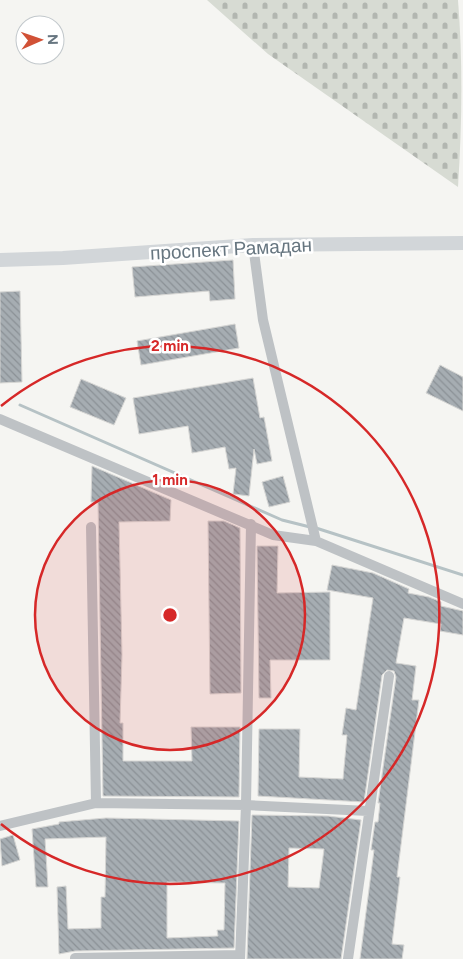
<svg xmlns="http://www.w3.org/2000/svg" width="463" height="959" viewBox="0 0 463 959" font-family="Figtree,sans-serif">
<defs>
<pattern id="cemetery-stones" width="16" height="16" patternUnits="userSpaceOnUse" patternTransform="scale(1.25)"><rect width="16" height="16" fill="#d7dbd3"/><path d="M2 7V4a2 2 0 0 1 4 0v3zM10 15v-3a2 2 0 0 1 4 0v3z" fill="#b2b6b0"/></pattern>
<pattern id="building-back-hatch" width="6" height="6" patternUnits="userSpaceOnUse" patternTransform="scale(1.25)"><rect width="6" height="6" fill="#a6adb2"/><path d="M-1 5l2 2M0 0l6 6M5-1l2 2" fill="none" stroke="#8b9196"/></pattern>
</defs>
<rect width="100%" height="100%" fill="#f5f5f2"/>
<!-- cemetery -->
<path fill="url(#cemetery-stones)" d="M 207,0 L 458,0 C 463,63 462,124 458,187 L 268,54 Z"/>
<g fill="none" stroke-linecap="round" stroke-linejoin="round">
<!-- stream -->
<path stroke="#b6c2c5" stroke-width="3" d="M 20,405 L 282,520 L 310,527
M 316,528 L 463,575"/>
</g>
<!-- building -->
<path fill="url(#building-back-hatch)" stroke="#d6d6d4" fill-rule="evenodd" d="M 233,260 L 235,299 L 210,301 L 209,291 L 135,297 L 132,267 Z
M 20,291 L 22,382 L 0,383 L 0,292 Z
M 235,324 L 239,348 L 141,365 L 137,341 Z
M 440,365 L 463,377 L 463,411 L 426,393 Z
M 253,378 L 260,418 L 264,417 L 272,461 L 257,464 L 254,449 L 249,496 L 233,494 L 236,468 L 229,469 L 225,447 L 192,453 L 188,426 L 139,434 L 133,398 Z
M 81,379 L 126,398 L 114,425 L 70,407 Z
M 92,466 L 171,500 L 170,521 L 119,522 L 122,655 L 120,723 L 123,723 L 123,761 L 192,761 L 191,727 L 240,727 L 239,797 L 103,796 L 98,502 L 91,502 Z
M 283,476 L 290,502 L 269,507 L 262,482 Z
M 208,521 L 224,521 L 240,528 L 241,693 L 210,694 Z
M 257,546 L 278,546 L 277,593 L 330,592 L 330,660 L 270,660 L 271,698 L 259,698 Z
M 332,565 L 373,573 L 409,589 L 408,593 L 429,597 L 441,602 L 441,606 L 463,611 L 463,635 L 440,631 L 441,624 L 404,618 L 396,663 L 416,666 L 412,700 L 419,700 L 397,877 L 400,877 L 392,944 L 404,945 L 402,959 L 360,959 L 374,850 L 371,850 L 375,822 L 378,822 L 380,803 L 378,803 L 396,677 L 394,671 L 387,670 L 382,675 L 364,802 L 258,796 L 259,729 L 300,729 L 299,777 L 343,779 L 347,735 L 342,735 L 346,708 L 356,710 L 373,598 L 327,590 Z
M 252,815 L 328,816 L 361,820 L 341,959 L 247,959 ZM 289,848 L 324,849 L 319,888 L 288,887 Z
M 106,818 L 239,821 L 234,948 L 75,951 L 59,954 L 57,887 L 66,886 L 68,929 L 101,928 L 101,897 L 105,897 L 106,837 L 45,839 L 48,887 L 36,887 L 32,829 L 59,824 L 59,822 ZM 167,882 L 225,883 L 224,930 L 217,930 L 218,936 L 167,938 Z
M 13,835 L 20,860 L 2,866 L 0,839 Z"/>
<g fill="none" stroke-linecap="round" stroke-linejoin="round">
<!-- minor -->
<path stroke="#bec2c5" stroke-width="10" d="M 253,245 L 263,320 L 316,541
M 0,419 L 273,535 L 316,541 L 463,604
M 91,527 L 96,803
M 0,826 L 96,803 L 246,805 L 368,811
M 75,958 L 240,955
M 240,959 L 246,805 L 251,524
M 348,959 L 389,676"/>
<!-- secondary -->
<path stroke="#d2d6d9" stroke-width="14" d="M 0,260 L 63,258 L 253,245 L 463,243"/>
</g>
<!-- distance rings -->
<circle cx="170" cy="615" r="135" fill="#d62828" fill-opacity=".12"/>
<g fill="none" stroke="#d62828" stroke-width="2.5">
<circle cx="170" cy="615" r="135"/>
<path d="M1 406A269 269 0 1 1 1 824"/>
</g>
<g text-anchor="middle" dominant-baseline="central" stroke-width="5" stroke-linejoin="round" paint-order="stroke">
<!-- street labels -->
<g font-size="19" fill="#677680" stroke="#fff">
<text transform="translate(231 249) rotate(-3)">проспект Рамадан</text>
</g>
</g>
<circle cx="170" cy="615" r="8" fill="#d62828" stroke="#fff" stroke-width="2.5"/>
<g font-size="15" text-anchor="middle" font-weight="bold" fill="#d62828" stroke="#fff" stroke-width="5" stroke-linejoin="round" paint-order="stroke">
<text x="170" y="351">2 min</text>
<text x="170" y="485">1 min</text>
</g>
<!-- north arrow -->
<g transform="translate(40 40) rotate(88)"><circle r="24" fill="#ffffff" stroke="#c2c8cc"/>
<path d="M0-4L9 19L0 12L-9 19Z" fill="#d15136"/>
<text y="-8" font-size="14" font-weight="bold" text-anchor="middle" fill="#677680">N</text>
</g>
</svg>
